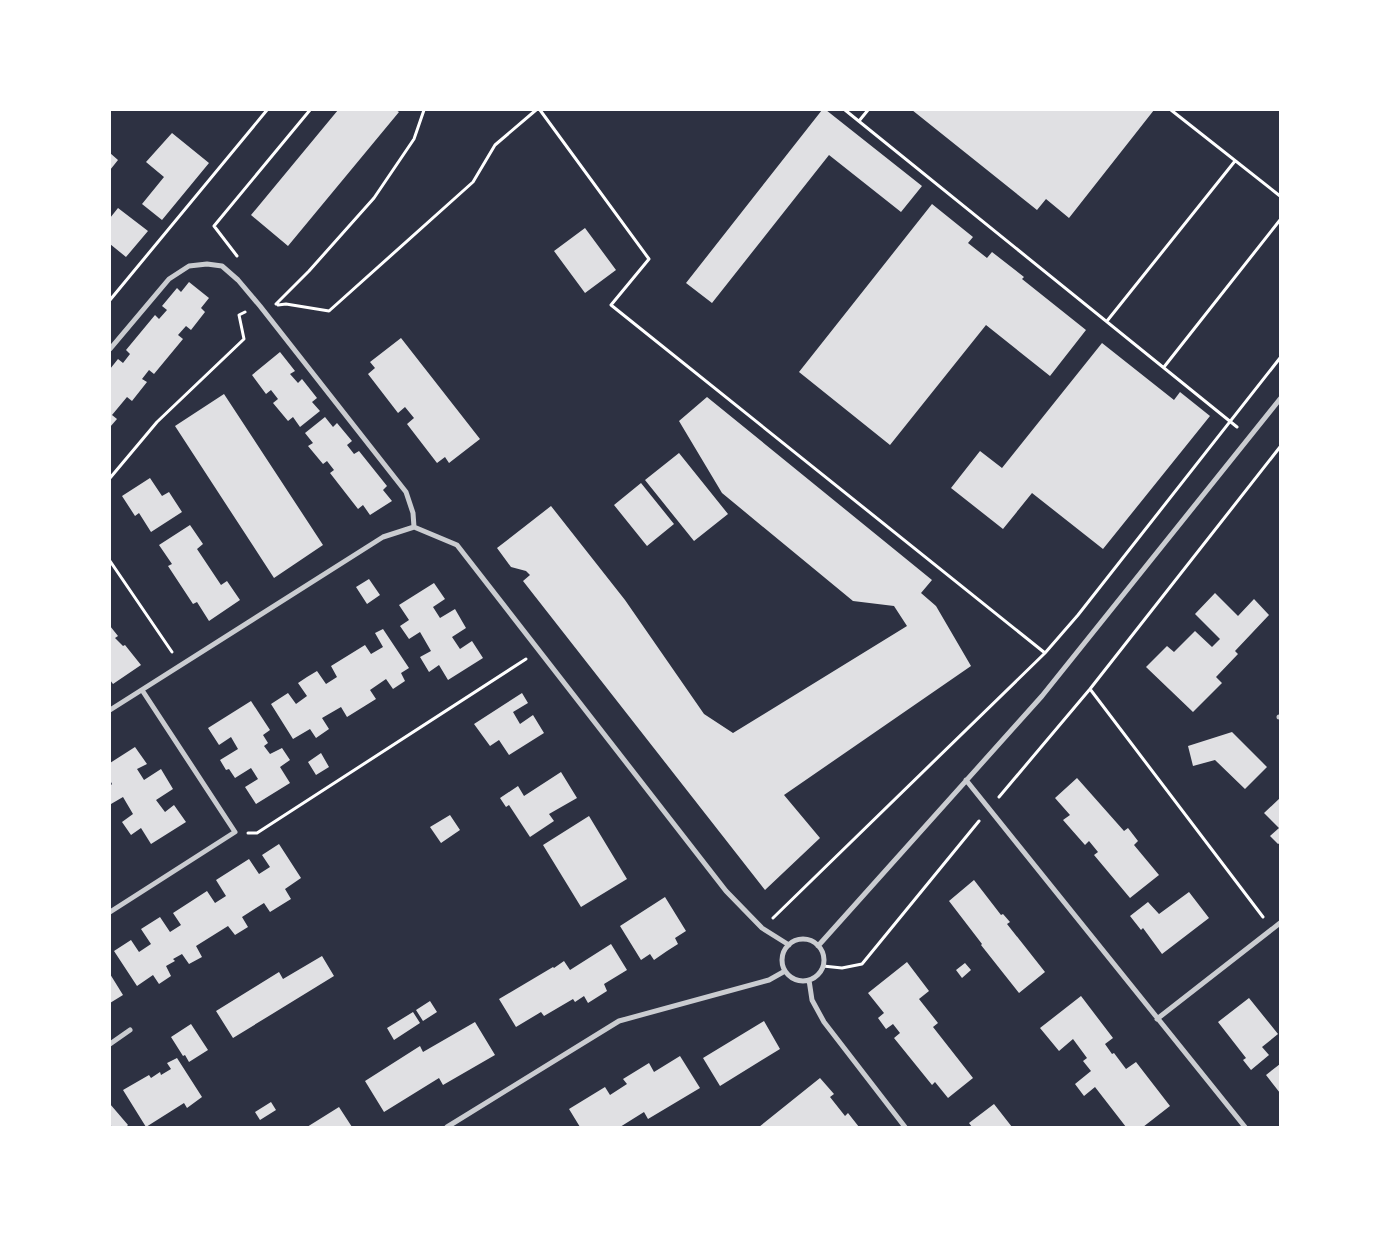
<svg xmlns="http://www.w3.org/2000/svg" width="1390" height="1237" viewBox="0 0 1390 1237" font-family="Quicksand,sans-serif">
<rect width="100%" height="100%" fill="#2d3142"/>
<!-- building -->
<path fill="#e0e0e3" d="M 338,110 L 396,110 L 399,112 L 288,246 L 251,215 Z
M 822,110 L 826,110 L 922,186 L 901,212 L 829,155 L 712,303 L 686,283 Z
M 912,110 L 1154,110 L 1069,218 L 1046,199 L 1037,210 Z
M 172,133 L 209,163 L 162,220 L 142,204 L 164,177 L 146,162 Z
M 110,153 L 118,160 L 110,170 Z
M 932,204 L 973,237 L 968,243 L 987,258 L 992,252 L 1024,277 L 1022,279 L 1086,330 L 1050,376 L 986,325 L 890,445 L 799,372 Z
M 118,208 L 148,231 L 126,257 L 110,244 L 110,218 Z
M 585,228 L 616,270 L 585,293 L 554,251 Z
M 189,282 L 209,298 L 201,308 L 205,312 L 191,330 L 186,326 L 178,335 L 183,339 L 154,374 L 149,370 L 142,379 L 147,382 L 132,401 L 127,397 L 112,415 L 117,419 L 110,427 L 110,369 L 118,359 L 123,363 L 130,354 L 126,350 L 155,315 L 159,319 L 167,310 L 162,306 L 177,288 L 181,292 Z
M 401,338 L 480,439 L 449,463 L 445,457 L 437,463 L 407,424 L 414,418 L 405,407 L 398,413 L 368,374 L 375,368 L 370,362 Z
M 1102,343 L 1174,400 L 1180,392 L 1210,416 L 1103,549 L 1032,493 L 1003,529 L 951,488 L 980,451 L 1002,468 Z
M 280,352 L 295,371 L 290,374 L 298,383 L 302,379 L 317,398 L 312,402 L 320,411 L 300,427 L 293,417 L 288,421 L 273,403 L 278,399 L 271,390 L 266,394 L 252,375 Z
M 224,394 L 323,545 L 274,578 L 175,426 Z
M 707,397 L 932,580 L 921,593 L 936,606 L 971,666 L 784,795 L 820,838 L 765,890 L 523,581 L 530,575 L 526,571 L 511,567 L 497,548 L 551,506 L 625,600 L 704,714 L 733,733 L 907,626 L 894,606 L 853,601 L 722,493 L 679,421 Z
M 325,417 L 333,427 L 337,423 L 352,441 L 347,445 L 354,454 L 359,451 L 387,486 L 383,490 L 392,501 L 370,515 L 363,505 L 358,509 L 330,473 L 334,470 L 327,461 L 323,464 L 308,446 L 313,443 L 305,433 Z
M 679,453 L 728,514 L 694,541 L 645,480 Z
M 150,478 L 162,496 L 169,492 L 182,512 L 151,532 L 139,513 L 135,516 L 122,496 Z
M 641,483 L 674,524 L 647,546 L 614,505 Z
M 190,525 L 203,544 L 197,549 L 221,585 L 227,581 L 240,600 L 209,621 L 197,602 L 193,604 L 168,566 L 172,564 L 159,545 Z
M 369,579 L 380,595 L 367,604 L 356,587 Z
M 434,583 L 445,599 L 433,607 L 440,618 L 455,609 L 466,628 L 452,637 L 460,649 L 472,641 L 483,658 L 448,680 L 439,665 L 429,672 L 420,657 L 431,651 L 420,632 L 409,639 L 400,626 L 409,620 L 399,605 Z
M 1215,593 L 1238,616 L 1254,599 L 1269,615 L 1235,651 L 1238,654 L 1216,677 L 1222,683 L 1193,712 L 1146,667 L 1167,646 L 1174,652 L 1195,631 L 1212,647 L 1220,639 L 1195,614 Z
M 110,626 L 118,636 L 115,638 L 123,646 L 125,645 L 141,665 L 113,684 L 110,680 Z
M 383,629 L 409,668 L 401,673 L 405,681 L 393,689 L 386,679 L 370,690 L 376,699 L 347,717 L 341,707 L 322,718 L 329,729 L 316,738 L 310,729 L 293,739 L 271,704 L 288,693 L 296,704 L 307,696 L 298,683 L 307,677 L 317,671 L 326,684 L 337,677 L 331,666 L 365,645 L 371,654 L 383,647 L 375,633 Z
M 522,693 L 528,703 L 513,712 L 520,724 L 533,715 L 544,733 L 509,755 L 499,740 L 490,746 L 474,724 Z
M 251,701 L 270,730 L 263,735 L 268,743 L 264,746 L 270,754 L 282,748 L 290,760 L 280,767 L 290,783 L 256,804 L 245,787 L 258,779 L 251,768 L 235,778 L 229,769 L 226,770 L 220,760 L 238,749 L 231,737 L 219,745 L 208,728 Z
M 1232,732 L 1267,767 L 1245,789 L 1215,760 L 1193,766 L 1188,746 Z
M 135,747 L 147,764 L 137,769 L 144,780 L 161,769 L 173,789 L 156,800 L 165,812 L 174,805 L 186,822 L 151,844 L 141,828 L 131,835 L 122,822 L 133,814 L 123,797 L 111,804 L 110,803 L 110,786 L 112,784 L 110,780 L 110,763 Z
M 321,753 L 329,767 L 316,775 L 308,762 Z
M 561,772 L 577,798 L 549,814 L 554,821 L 530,837 L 509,805 L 506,807 L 500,798 L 518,786 L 524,796 Z
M 1077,778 L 1124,831 L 1128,828 L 1138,841 L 1134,845 L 1159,875 L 1130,898 L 1094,855 L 1098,852 L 1089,841 L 1085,845 L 1063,820 L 1070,815 L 1055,798 Z
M 1280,798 L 1280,843 L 1278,844 L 1270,836 L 1279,828 L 1264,813 Z
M 450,815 L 460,830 L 441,843 L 430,827 Z
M 589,816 L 627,879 L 581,907 L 543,845 Z
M 279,844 L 301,878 L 285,889 L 291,899 L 270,912 L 264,903 L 242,917 L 248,927 L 235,935 L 228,926 L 196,946 L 202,957 L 189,964 L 182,954 L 173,959 L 175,961 L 166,966 L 171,976 L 159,984 L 153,975 L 137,986 L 114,951 L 131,940 L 139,952 L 151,944 L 141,929 L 160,917 L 170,932 L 181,925 L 173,913 L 207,891 L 215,903 L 226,896 L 216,880 L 249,859 L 259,874 L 270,867 L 262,855 Z
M 974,880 L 1001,915 L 1003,914 L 1010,922 L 1007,924 L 1045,972 L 1019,993 L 981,945 L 982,944 L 949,901 Z
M 1189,892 L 1209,918 L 1162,954 L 1143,928 L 1141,930 L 1130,916 L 1148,902 L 1159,914 Z
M 665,897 L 686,931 L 675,938 L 678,944 L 667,951 L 654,960 L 650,954 L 641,960 L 620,926 Z
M 611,944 L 627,970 L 604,984 L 607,991 L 588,1003 L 584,996 L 575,1002 L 573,999 L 544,1016 L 541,1012 L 516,1027 L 499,999 L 553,967 L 554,968 L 564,961 L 570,970 Z
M 322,956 L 334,976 L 233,1038 L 216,1011 L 279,972 L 283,979 Z
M 907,962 L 929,991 L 919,999 L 938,1023 L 933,1027 L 973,1078 L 948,1098 L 935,1082 L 932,1085 L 894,1038 L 900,1033 L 893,1024 L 886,1029 L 878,1018 L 884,1013 L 868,993 Z
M 965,963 L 971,970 L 962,978 L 956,970 Z
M 110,974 L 123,995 L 110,1003 Z
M 1081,996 L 1113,1038 L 1105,1044 L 1112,1054 L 1114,1053 L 1126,1069 L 1136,1062 L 1170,1106 L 1143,1127 L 1126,1127 L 1095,1087 L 1084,1096 L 1075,1084 L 1091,1071 L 1083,1061 L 1087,1058 L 1073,1039 L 1059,1051 L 1040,1028 Z
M 1249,998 L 1278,1034 L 1262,1047 L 1269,1055 L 1251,1070 L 1243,1060 L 1246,1058 L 1218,1022 Z
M 430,1001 L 437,1012 L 423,1021 L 416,1010 Z
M 413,1012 L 420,1023 L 394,1040 L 387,1028 Z
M 764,1021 L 780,1049 L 720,1086 L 703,1058 Z
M 475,1022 L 495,1055 L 443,1085 L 439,1078 L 384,1112 L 365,1081 L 420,1046 L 423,1052 Z
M 191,1024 L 208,1050 L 189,1062 L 185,1055 L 183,1056 L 171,1037 Z
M 680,1056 L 700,1088 L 648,1119 L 644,1112 L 620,1127 L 580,1127 L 569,1109 L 605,1087 L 610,1095 L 627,1084 L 623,1079 L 649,1063 L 654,1072 Z
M 177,1058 L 202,1097 L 187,1108 L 184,1103 L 146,1127 L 123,1090 L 149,1075 L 151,1078 L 160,1072 L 161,1075 L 171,1069 L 167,1063 Z
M 1280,1064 L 1280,1093 L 1266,1075 Z
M 820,1078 L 834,1094 L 830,1097 L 845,1116 L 848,1113 L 859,1127 L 759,1127 Z
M 271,1102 L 276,1110 L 260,1120 L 255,1112 Z
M 110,1104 L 128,1125 L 126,1127 L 112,1127 L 110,1124 Z
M 994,1104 L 1012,1127 L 972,1127 L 969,1123 Z
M 339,1107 L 352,1127 L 307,1127 Z"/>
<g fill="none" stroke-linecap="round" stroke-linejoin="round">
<!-- path -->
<path stroke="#fff" stroke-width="3" d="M 540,110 L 649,259 L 611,305 L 1045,653
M 845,110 L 1237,427
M 1171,110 L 1280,196
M 859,121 L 868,110
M 237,256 L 214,226 L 310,110
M 110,300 L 267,110
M 276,304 L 309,271 L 374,198 L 414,139 L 424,110
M 278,305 L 286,304 L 329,311 L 473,182 L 495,145 L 536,110
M 1107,321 L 1235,161
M 1164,367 L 1280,220
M 110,478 L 157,422 L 244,339 L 239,315 L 245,312
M 110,561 L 172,652
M 1090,689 L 1263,917
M 999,797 L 1090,689 L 1280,447
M 248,833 L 257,833 L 526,659
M 773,918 L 1045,653 L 1078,615 L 1280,358
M 823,966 L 842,968 L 862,964 L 979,821"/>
<!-- minor -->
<path stroke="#caccd0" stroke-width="5" d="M 110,349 L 169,279 L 189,266 L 207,264 L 222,266 L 238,280 L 260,306 L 406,492 L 413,513 L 414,527
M 110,710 L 383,537 L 414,527 L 457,545 L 726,891 L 762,928 L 789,945
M 1279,717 L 1280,717
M 966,780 L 1245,1127
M 110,912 L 235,832 L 142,690
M782 960a21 21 0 1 1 42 0a21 21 0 1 1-42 0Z
M 818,946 L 1042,696 L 1280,399
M 809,980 L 812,1000 L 824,1022 L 905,1127
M 1157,1019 L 1280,923
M 110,1044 L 130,1030
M 447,1127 L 619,1021 L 769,980 L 785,971"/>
</g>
<!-- border -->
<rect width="1390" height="1237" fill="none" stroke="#ffffff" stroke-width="222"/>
</svg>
